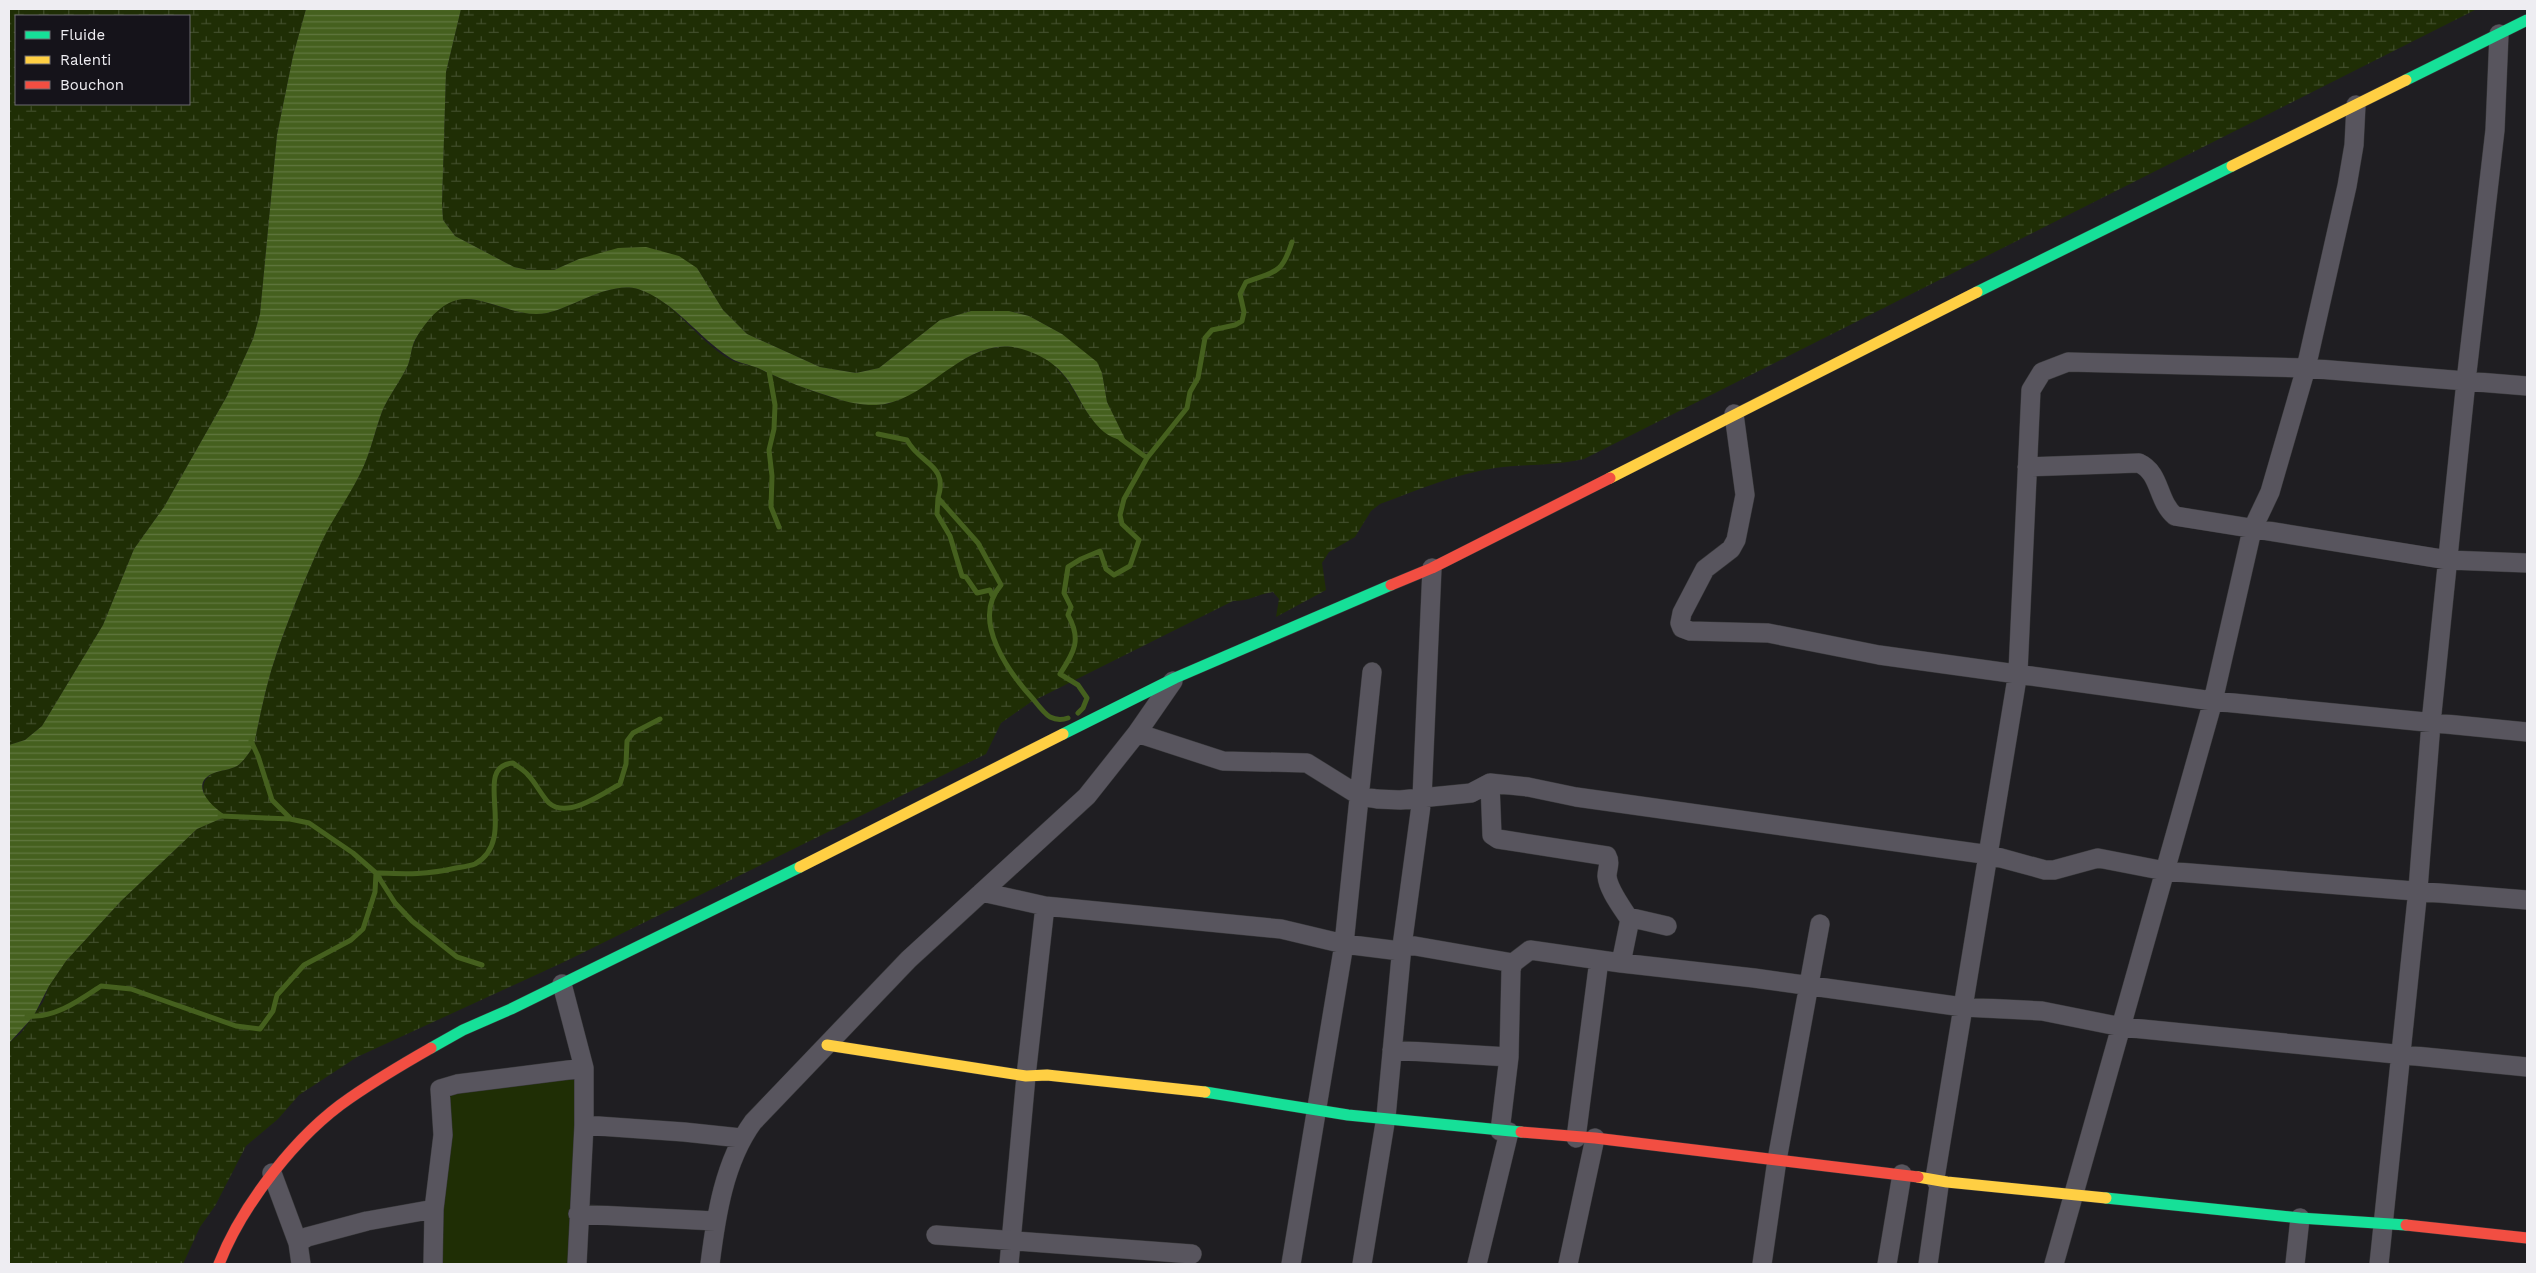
<svg xmlns="http://www.w3.org/2000/svg" width="2536" height="1273" viewBox="0 0 2536 1273" font-family="'Work Sans',sans-serif">
<defs>
<pattern id="wetland-marsh" width="20" height="14" patternUnits="userSpaceOnUse" patternTransform="scale(1.25)"><rect width="20" height="14" fill="#1f2e05"/><path d="M1 5h8M5 5V1M11 12h8M15 12V8" fill="none" stroke="#404d2a"/></pattern>
<pattern id="water-rules" width="6" height="5" patternUnits="userSpaceOnUse" patternTransform="scale(1.25)"><rect width="6" height="5" fill="#45601e"/><path d="M0 2.5h6" fill="none" stroke="#60773f"/></pattern>
</defs>
<rect width="100%" height="100%" fill="#1f1e22"/>
<!-- wetland -->
<path fill="url(#wetland-marsh)" fill-rule="evenodd" d="M 9,9 L 306,9 L 293,56 L 277,135 L 260,314 L 253,339 L 227,396 L 164,507 L 134,549 L 103,625 L 42,726 L 25,740 L 9,745 ZM 16,16 L 189,16 L 189,104 L 16,104 Z
M 461,9 L 2477,9 L 1584,459 C 1554,466 1525,464 1495,468 C 1455,474 1418,490 1380,504 L 1371,511 L 1355,537 L 1329,552 L 1322,563 L 1326,590 L 1276,617 L 1279,599 L 1273,592 C 1257,594 1250,601 1233,601 L 1031,702 L 1001,723 L 986,754 L 564,962 L 357,1057 L 299,1095 L 278,1119 L 246,1146 L 215,1206 L 200,1227 L 183,1264 L 9,1264 L 9,1043 L 21,1033 L 43,1002 L 49,986 L 66,961 L 121,901 L 197,829 L 226,816 C 223,813 217,811 213,808 C 202,798 198,780 214,773 C 221,770 230,770 237,766 C 244,761 250,752 254,745 C 259,720 264,695 271,671 C 285,627 303,583 322,541 C 334,514 354,490 365,463 C 372,446 376,427 383,409 C 390,394 401,380 408,365 C 411,357 411,348 415,341 C 421,327 435,310 448,303 C 477,288 511,320 547,313 C 574,307 609,281 638,289 C 677,301 698,344 733,361 C 741,364 750,365 758,368 C 782,380 808,390 834,398 C 850,403 874,408 890,403 C 936,387 975,332 1027,350 C 1075,367 1072,403 1104,431 C 1110,436 1119,440 1126,442 L 1107,402 L 1102,373 L 1062,334 L 1029,316 L 1009,311 L 971,311 L 940,320 L 879,368 L 856,373 L 820,367 L 747,334 L 723,310 L 697,268 L 579,259 L 554,270 L 528,270 L 514,267 L 455,236 L 443,220 L 442,203 L 446,72 Z"/>
<!-- pitch -->
<path fill="#1f2e05" d="M 578,1073 L 571,1264 L 437,1264 L 446,1093 Z"/>
<!-- water -->
<path fill="url(#water-rules)" d="M 306,9 L 461,9 L 446,72 L 442,203 L 443,220 L 455,236 L 514,267 L 528,270 L 554,270 L 579,259 L 618,248 L 646,247 L 679,256 L 697,268 L 723,310 L 747,334 L 820,367 L 856,373 L 879,368 L 940,320 L 971,311 L 1009,311 L 1029,316 L 1062,334 L 1097,362 L 1102,373 L 1107,402 L 1127,443 C 1120,440 1110,437 1104,432 C 1072,403 1078,369 1028,351 C 970,329 935,395 885,404 C 870,407 849,403 835,398 C 808,390 783,380 758,368 C 748,364 737,363 729,357 C 698,337 674,301 638,289 C 609,281 574,307 547,313 C 512,320 477,288 449,303 C 435,310 422,327 415,340 C 411,348 411,357 408,365 C 401,380 390,394 383,409 C 376,427 372,446 365,463 C 354,490 335,514 322,541 C 303,583 285,626 271,671 C 264,695 259,720 254,745 C 250,752 244,761 237,766 C 230,770 221,770 214,773 C 187,784 213,808 227,816 L 197,829 L 121,901 L 66,961 L 49,986 L 33,1017 L 9,1043 L 9,745 L 25,740 L 42,726 L 103,625 L 134,549 L 164,507 L 227,396 L 253,339 L 260,314 L 277,135 L 293,56 Z"/>
<g fill="none" stroke-linecap="round" stroke-linejoin="round">
<!-- stream -->
<path stroke="#45601e" stroke-width="5" d="M 769,371 L 775,405 L 774,429 L 769,450 L 772,476 L 771,507 L 779,527
M 878,434 L 907,440 C 919,464 949,464 938,498 L 978,543 L 1001,585 C 970,620 1009,673 1034,700 C 1038,705 1044,713 1050,717 C 1056,720 1062,720 1068,718
M 1121,439 L 1147,458
M 938,498 L 937,514 L 950,536 L 962,576 L 966,577 L 977,593 L 990,590 L 992,595
M 1078,713 L 1083,708 L 1087,698 L 1078,685 L 1060,674 C 1074,652 1082,640 1068,615 L 1071,607 L 1064,593 L 1068,567 L 1081,559 L 1100,551 L 1106,569 L 1114,575 L 1130,566 L 1139,540 L 1122,524 L 1120,515 L 1124,499 L 1147,458 L 1187,408 L 1190,392 L 1198,378 L 1205,338 L 1212,330 L 1235,325 L 1242,321 L 1244,312 L 1240,294 L 1246,282 C 1276,271 1282,274 1292,242
M 251,741 L 258,756 L 272,800 L 290,818
M 220,816 L 290,819 L 309,823 L 353,853 L 376,873 L 395,903 L 412,921 L 457,957 L 482,965
M 27,1016 C 54,1019 80,1000 101,986 L 131,989 L 236,1026 L 260,1029 L 273,1011 L 277,995 L 304,965 L 351,940 L 363,929 L 375,892 L 376,873 C 406,874 426,875 456,868 C 462,867 470,866 475,864 C 520,839 470,766 513,763 C 518,767 524,770 528,775 C 536,783 541,795 549,803 C 567,819 603,794 620,784 L 626,764 L 627,741 L 633,733 L 660,719"/>
<defs>
<path id="street" d="M 1734,414 L 1745,495 L 1736,540 L 1731,549 L 1705,569 L 1682,613 L 1680,623 L 1682,628 L 1690,631 L 1768,633 L 1879,655 L 2213,701 L 2527,732
M 2027,467 L 2139,463 C 2161,473 2157,501 2175,516 L 2448,560 L 2527,563
M 1137,733 L 1223,761 L 1307,763 L 1360,796 L 1377,799 L 1400,800 L 1471,793 L 1490,783 L 1528,787 L 1576,797 L 1990,855 L 2045,870 L 2054,870 L 2098,858 L 2165,871 L 2527,900
M 1490,783 L 1492,835 L 1498,839 L 1607,856 C 1611,863 1607,869 1607,876 C 1608,889 1621,906 1628,917 L 1667,926
M 982,892 L 1045,906 L 1281,929 L 1344,944 L 1400,951 L 1402,946 L 1415,946 L 1513,963
M 1621,963 L 1754,978 L 1963,1007 L 2042,1011 L 2122,1027 L 2527,1067
M 562,984 L 584,1068 L 584,1125 L 577,1264
M 1392,1050 L 1509,1057
M 584,1125 L 684,1132 L 741,1138
M 1500,1131 L 1509,1057 L 1511,970 L 1513,963 L 1530,950 L 1621,963 L 1630,919
M 1576,1138 L 1599,960
M 272,1173 L 298,1243 L 307,1237 L 367,1221 L 434,1209
M 578,1214 L 715,1221
M 936,1235 L 1192,1254
M 298,1243 L 301,1264
M 433,1264 L 434,1209 L 443,1135 L 440,1089 L 457,1084 L 584,1068
M 710,1264 C 716,1216 724,1162 753,1122 L 909,959 L 1087,796 L 1137,733 L 1173,681
M 1009,1264 L 1026,1076 L 1045,906
M 1291,1264 L 1344,944 L 1372,672
M 1362,1264 L 1386,1117 L 1402,946 L 1422,798 L 1432,568
M 1477,1264 L 1509,1132
M 1568,1264 L 1595,1138
M 1762,1264 L 1777,1160 L 1820,924
M 1887,1264 L 1902,1174
M 1928,1264 L 1939,1186 L 1935,1178 L 2018,672 L 2031,390 L 2042,372 L 2068,362 L 2306,368 L 2527,386
M 2054,1264 L 2213,701 L 2252,530 L 2270,492 L 2306,368 L 2347,186 L 2354,145 L 2356,105
M 2295,1264 L 2300,1218
M 2379,1264 L 2418,889 L 2431,723 L 2466,381 L 2495,130 L 2499,34"/>
<path id="fast" d="M 2406,80 L 2527,20
M 1977,292 L 2232,166
M 1063,734 L 1175,678 L 1391,585
M 431,1048 L 463,1030 L 511,1009 L 800,867
M 1205,1092 L 1348,1115 L 1521,1132
M 2106,1198 L 2300,1218 L 2406,1225"/>
<path id="slow" d="M 2232,166 L 2406,80
M 1610,478 L 1977,292
M 800,867 L 1063,734
M 827,1045 L 1026,1076 L 1047,1075 L 1205,1092
M 1918,1177 L 1947,1182 L 2106,1198"/>
<path id="jam" d="M 1391,585 L 1432,568 L 1610,478
M 1521,1132 L 1595,1138 L 1918,1177
M 2406,1225 L 2527,1238
M 219,1264 C 242,1205 297,1134 350,1098 C 376,1080 403,1064 431,1048"/>
</defs>
<!-- street casing -->
<use href="#street" stroke="#38383a" stroke-width="20"/>
<!-- fast casing -->
<use href="#fast" stroke="#38383a" stroke-width="12"/>
<!-- slow casing -->
<use href="#slow" stroke="#38383a" stroke-width="12"/>
<!-- jam casing -->
<use href="#jam" stroke="#38383a" stroke-width="12"/>
<!-- street -->
<use href="#street" stroke="#58555e" stroke-width="19"/>
<!-- fast -->
<use href="#fast" stroke="#16e098" stroke-width="11"/>
<!-- slow -->
<use href="#slow" stroke="#ffcf43" stroke-width="11"/>
<!-- jam -->
<use href="#jam" stroke="#f24e42" stroke-width="11"/>
</g>
<!-- border -->
<rect width="2536" height="1273" fill="none" stroke="#eeedf2" stroke-width="20"/>
<!-- legend -->
<rect x="15" y="15" width="175" height="90" fill="#15131a" stroke="#6c6a70"/>
<rect x="25" y="31" width="25" height="8" fill="#16e098" stroke="#6c6a70"/>
<text x="60" y="40" font-size="15" fill="#eeedf2">Fluide</text>
<rect x="25" y="56" width="25" height="8" fill="#ffcf43" stroke="#6c6a70"/>
<text x="60" y="65" font-size="15" fill="#eeedf2">Ralenti</text>
<rect x="25" y="81" width="25" height="8" fill="#f24e42" stroke="#6c6a70"/>
<text x="60" y="90" font-size="15" fill="#eeedf2">Bouchon</text>
</svg>
